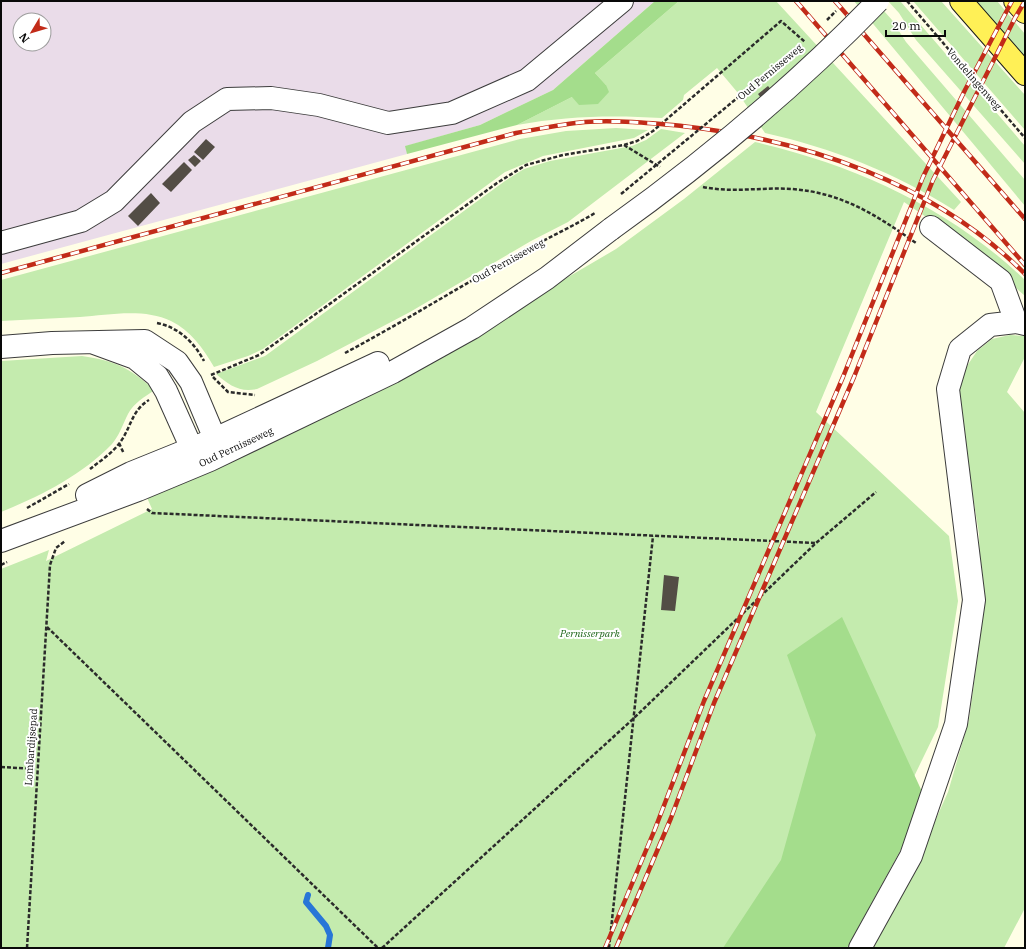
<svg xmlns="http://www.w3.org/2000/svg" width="1026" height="949" viewBox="0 0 1026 949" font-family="'IBM Plex Serif',serif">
<rect width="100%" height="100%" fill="#fffee6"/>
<!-- industrial -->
<path fill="#eadce9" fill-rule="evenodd" d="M 1,1 L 655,1 L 553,90 L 480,125 L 406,146 L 407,154 L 1,264 ZM 20,20 L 44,20 L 44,44 L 20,44 Z"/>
<!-- green -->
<path fill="#c4ebae" d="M 679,1 L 776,1 L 961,202 L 954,210 C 896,173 832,148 765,133 L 738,93 L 717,68 L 684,95 L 683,100 L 662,118 C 612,115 566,116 517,125 L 572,97 L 606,85 L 595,73 Z
M 854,1 L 875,1 L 892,20 L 906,42 L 1025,180 L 1025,206 Z
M 888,1 L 901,2 L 1025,146 L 1025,164 L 916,40 L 899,13 Z
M 913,1 L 941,1 L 1025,95 L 1025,130 Z
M 976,1 L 997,1 L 1025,34 L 1025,58 Z
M 616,128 L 648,130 L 634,138 L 543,156 L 505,172 L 263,349 L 248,356 L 214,367 C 203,348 191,331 171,321 C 144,308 108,315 80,317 C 54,318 27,320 1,321 L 1,280 L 520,139 L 566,131 Z
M 661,129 L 685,133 L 568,222 L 531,241 L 410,312 L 317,361 L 257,389 C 240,393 229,385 216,374 L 265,356 L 505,181 L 524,169 L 550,161 L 632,146 L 646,140 Z
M 755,142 C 855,165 950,208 1025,280 L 1025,296 L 1005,278 L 929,219 L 904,202 L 816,412 L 949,536 L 958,601 L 938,727 L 831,948 L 1,948 L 1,569 L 49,550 L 46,561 L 152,509 L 145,493 L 529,300 L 616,249 L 684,199 Z
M 1010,335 L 1025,336 L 1025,357 L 1007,392 L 1025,413 L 1025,908 L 1004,948 L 872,948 L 911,875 L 948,792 L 969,720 L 981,631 L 979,534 L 960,416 L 959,388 L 965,369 L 977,351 L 992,339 Z
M 82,356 C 116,361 128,367 155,390 C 144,397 134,403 128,414 C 123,424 119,436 112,444 C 82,475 41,496 1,512 L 1,361 Z"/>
<!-- forest -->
<path fill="#a4dd8c" d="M 655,1 L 679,1 L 595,73 L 606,85 L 609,92 L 598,104 L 579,105 L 572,97 L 517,125 L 407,154 L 405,146 L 480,125 L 553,90 Z
M 842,617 L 924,796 L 905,842 L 847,948 L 723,948 L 781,860 L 816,735 L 787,655 Z"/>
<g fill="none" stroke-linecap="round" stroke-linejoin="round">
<!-- stream -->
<path stroke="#2876d7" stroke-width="6" d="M 308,895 L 306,902 L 326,926 L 330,935 L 328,948"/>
</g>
<!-- building -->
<path fill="#534d45" d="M 768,86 L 774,93 L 764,102 L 758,94 Z
M 206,139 L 215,147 L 203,160 L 194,152 Z
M 194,155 L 201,161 L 195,167 L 188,160 Z
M 184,162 L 192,170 L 171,192 L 162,184 Z
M 151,193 L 160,203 L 138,226 L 128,216 Z
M 664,575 L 679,577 L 675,611 L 661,610 Z"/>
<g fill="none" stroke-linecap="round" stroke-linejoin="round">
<defs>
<path id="minor" d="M 931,227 L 1001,281 L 1016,322
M 1,243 L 81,221 L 114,201 L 192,122 L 227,99 L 271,98 L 319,105 L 388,123 L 452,113 L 527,80 L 622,1
M 1,347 L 52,343 L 145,341 L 177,362 L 191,382 L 215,439 L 210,460 L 192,449 L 166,391 L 157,376 L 135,358 L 94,343
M 87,495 L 131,473 L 215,439 L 378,363
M 1,541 L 138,490 L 210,460 L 393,372 L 472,328 L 547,278 L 611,229
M 860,948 L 911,856 L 956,724 L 974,600 L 948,389 L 960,349 L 990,325 L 1016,322 L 1025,324"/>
<path id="major" d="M 961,1 L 1025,74
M 1015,1 L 1025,12"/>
</defs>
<!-- minor casing -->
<use href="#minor" stroke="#3c3c3c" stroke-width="24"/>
<!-- major casing -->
<use href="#major" stroke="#1a1a1a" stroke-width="24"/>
<!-- path -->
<path stroke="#2b2b2b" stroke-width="2.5" stroke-dasharray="4 2" stroke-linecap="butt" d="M 907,1 L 1025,138
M 624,145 L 660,167
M 703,187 C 732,193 762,187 792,189 C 843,193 876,215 916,243
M 157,323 C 178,327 194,342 204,361
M 345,353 C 403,322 459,287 517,255 C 543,240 570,228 595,213
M 211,375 L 259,355 L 497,183 L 526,165 L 563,155 L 624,145 L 637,141 L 653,131 L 781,21 L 805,42
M 213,377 L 228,392 L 255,395
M 119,443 L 124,454
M 90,469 C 100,461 113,453 121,441 C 131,427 132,410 149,400
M 27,508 L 69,484
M 147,509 L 152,513 L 816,543
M 1,565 L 7,562
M 47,627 L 378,948
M 1,767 L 37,769
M 27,948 L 50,565 L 56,548 L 65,541
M 382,948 L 633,719 L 816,543 L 876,492
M 609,948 L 653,536"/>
<!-- minor -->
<use href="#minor" stroke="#fff" stroke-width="22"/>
<!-- major -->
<use href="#major" stroke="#fff056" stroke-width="22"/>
<defs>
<path id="rail" d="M 796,1 L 1025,265
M 835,1 L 1025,219
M 1,273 L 516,133 C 539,129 562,124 585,122 C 617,120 649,123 682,126 C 806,140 935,183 1025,274
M 605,948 L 655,829 L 704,701 L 843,377 L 923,177 L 965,90 L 1012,1
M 616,948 L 671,818 L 714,703 L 854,377 L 933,180 L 1015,18 L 1025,1"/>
</defs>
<!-- rail casing -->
<use href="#rail" stroke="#c22b19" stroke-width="4.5"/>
<!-- rail -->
<use href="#rail" stroke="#fff" stroke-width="3" stroke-dasharray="9" stroke-linecap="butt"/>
<defs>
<path id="minor-bridge" d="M 611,229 C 706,161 797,85 878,1"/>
</defs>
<!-- minor-bridge casing -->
<use href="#minor-bridge" stroke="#3c3c3c" stroke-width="24" stroke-linecap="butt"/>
<!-- path-bridge -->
<path stroke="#2b2b2b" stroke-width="2.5" stroke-dasharray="4 2" stroke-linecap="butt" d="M 827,20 L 836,11
M 621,194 L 799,47"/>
<!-- minor-bridge -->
<use href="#minor-bridge" stroke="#fff" stroke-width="22"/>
</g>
<g text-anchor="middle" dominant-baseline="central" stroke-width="4" stroke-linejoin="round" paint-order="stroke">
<!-- street labels -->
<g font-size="10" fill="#090909" stroke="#fff">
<text transform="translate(770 72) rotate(-40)">Oud Pernisseweg</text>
<text transform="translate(974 79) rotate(49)">Vondelingenweg</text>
<text transform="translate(508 261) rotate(-29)">Oud Pernisseweg</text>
<text transform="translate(236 447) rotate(-25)">Oud Pernisseweg</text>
<text transform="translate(31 747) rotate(-86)">Lombardijsepad</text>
</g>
<!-- park labels -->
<g font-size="10" font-style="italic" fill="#1b6417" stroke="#fff">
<text x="590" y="633">Pernisserpark</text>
</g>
</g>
<!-- border -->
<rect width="1026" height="949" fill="none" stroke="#090909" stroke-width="4"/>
<!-- north arrow -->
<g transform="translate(32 32) rotate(232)"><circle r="19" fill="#ffffff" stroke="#9d9d9d"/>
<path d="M0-3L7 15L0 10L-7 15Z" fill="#c22b19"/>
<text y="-6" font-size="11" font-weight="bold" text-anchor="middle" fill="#090909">N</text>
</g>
<!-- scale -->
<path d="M886 30v6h59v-6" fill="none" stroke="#090909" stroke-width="2"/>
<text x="892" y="30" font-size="12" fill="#090909" stroke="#ffffff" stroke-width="3" paint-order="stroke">20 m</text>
</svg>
